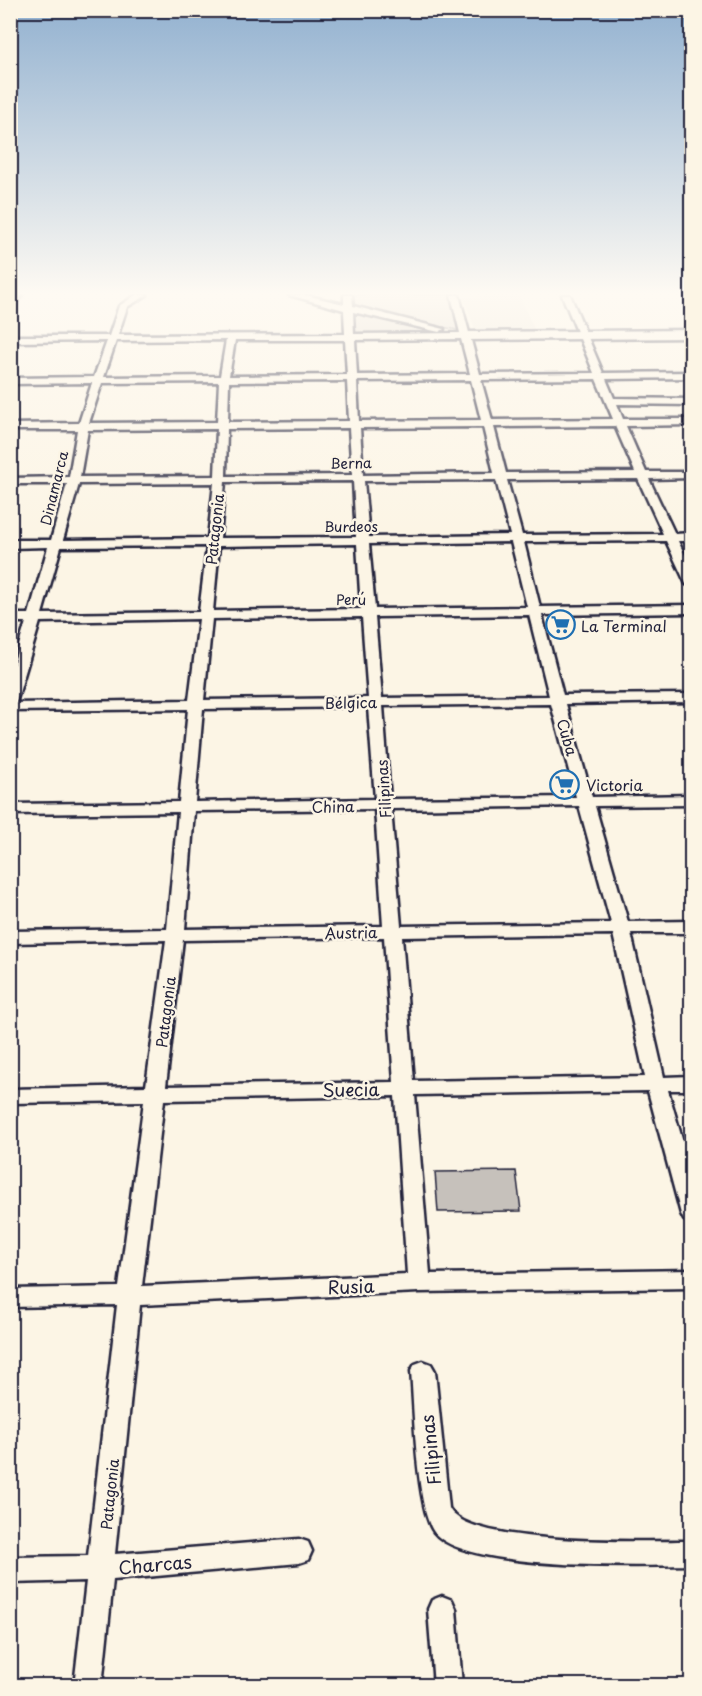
<svg xmlns="http://www.w3.org/2000/svg" width="702" height="1696" viewBox="0 0 702 1696" font-family="'Playpen Sans',sans-serif">
<rect width="100%" height="100%" fill="#fcf5e5"/>
<filter id="ink" filterUnits="userSpaceOnUse"><feTurbulence type="fractalNoise" baseFrequency=".0167" numOctaves="2"/><feDisplacementMap in="SourceGraphic" scale="12" xChannelSelector="R" yChannelSelector="G"/><feConvolveMatrix kernelMatrix="1 2 1 2 8 2 1 2 1" color-interpolation-filters="sRGB"/></filter>
<g filter="url(#ink)">
<!-- built -->
<path fill="#ece5d8" d="M 519,296 L 535,331 L 475,330 L 464,297 Z"/>
<!-- green -->
<path fill="#dcd6cc" stroke="#7f7c84" stroke-width="1.5" d="M 352,295 L 453,295 L 462,331 L 354,308 Z
M 355,312 L 361,312 L 449,334 L 358,335 L 354,332 Z"/>
<!-- building -->
<path fill="#c6c1bb" stroke="#22223b" stroke-width="1.5" d="M 516,1171 L 521,1211 L 438,1212 L 435,1172 Z"/>
<g fill="none" stroke-linecap="round" stroke-linejoin="round">
<defs>
<path id="minor" d="M 13,295 L 22,295 L 10,309 Z
M 136,295 L 147,295 L 127,307 L 118,335 L 345,334 L 344,310 L 289,295 L 305,295 L 344,304 L 344,295 L 352,295 L 353,306 L 444,329 L 439,332 L 353,312 L 354,334 L 460,333 L 451,295 L 459,295 L 480,374 L 594,373 L 562,295 L 570,295 L 603,373 L 692,372 L 692,378 L 606,379 L 614,398 L 692,399 L 692,405 L 617,404 L 623,419 L 692,419 L 692,425 L 626,426 L 646,472 L 692,472 L 692,478 L 649,479 L 675,534 L 692,533 L 692,541 L 678,541 L 692,569 L 692,588 L 686,584 L 666,541 L 524,542 L 540,607 L 692,605 L 692,613 L 542,615 L 563,695 L 692,694 L 692,702 L 566,704 L 592,797 L 692,795 L 692,805 L 595,806 L 628,922 L 692,921 L 692,933 L 631,933 L 664,1077 L 692,1076 L 692,1090 L 668,1090 L 692,1174 L 692,1222 L 684,1220 L 681,1214 L 648,1091 L 415,1095 L 430,1274 L 692,1270 L 692,1288 L 419,1292 L 140,1305 L 115,1554 L 299,1539 L 308,1542 L 312,1551 L 308,1560 L 299,1563 L 113,1580 L 102,1686 L 74,1686 L 86,1581 L 10,1583 L 10,1557 L 88,1556 L 117,1305 L 10,1307 L 10,1289 L 119,1287 L 144,1101 L 10,1103 L 10,1089 L 146,1086 L 166,940 L 10,943 L 10,931 L 167,929 L 178,812 L 10,814 L 10,804 L 179,802 L 188,709 L 10,711 L 10,675 L 26,622 L 10,622 L 10,614 L 29,614 L 48,547 L 10,548 L 10,540 L 51,540 L 67,484 L 10,484 L 10,478 L 69,477 L 77,430 L 10,430 L 10,424 L 79,423 L 92,383 L 10,384 L 10,378 L 94,377 L 107,341 L 10,342 L 10,336 L 109,336 L 119,306 ZM 461,339 L 470,374 L 357,375 L 355,340 ZM 226,340 L 220,376 L 104,377 L 116,341 ZM 235,340 L 345,340 L 347,375 L 229,376 ZM 596,379 L 613,419 L 492,420 L 481,380 ZM 471,380 L 481,420 L 359,421 L 357,381 ZM 347,381 L 349,421 L 228,422 L 229,382 ZM 219,382 L 217,422 L 89,423 L 102,383 ZM 615,426 L 635,472 L 506,473 L 494,427 ZM 483,427 L 494,473 L 363,475 L 360,428 ZM 349,428 L 352,475 L 226,476 L 227,429 ZM 217,429 L 215,476 L 80,477 L 88,430 ZM 638,479 L 663,534 L 522,535 L 507,480 ZM 496,480 L 510,535 L 369,537 L 364,481 ZM 353,481 L 356,537 L 220,538 L 225,482 ZM 214,483 L 208,538 L 63,540 L 79,484 ZM 511,542 L 527,607 L 375,609 L 369,544 ZM 357,544 L 361,609 L 213,611 L 219,546 ZM 207,546 L 199,612 L 42,614 L 61,547 ZM 529,615 L 549,696 L 382,698 L 375,617 ZM 362,617 L 368,698 L 204,700 L 212,619 ZM 199,619 L 189,700 L 16,703 L 40,622 ZM 551,704 L 576,797 L 390,799 L 383,706 ZM 368,707 L 375,799 L 195,802 L 203,709 ZM 579,806 L 611,923 L 401,926 L 391,809 ZM 375,809 L 383,926 L 185,929 L 194,811 ZM 613,934 L 645,1077 L 414,1081 L 402,937 ZM 384,937 L 394,1082 L 166,1086 L 183,940 ZM 395,1096 L 407,1274 L 142,1286 L 164,1100 Z
M 423,1361 L 431,1364 L 435,1371 L 449,1508 C 467,1547 649,1541 692,1541 L 692,1565 C 642,1566 463,1571 434,1532 C 416,1508 414,1405 411,1371 L 415,1364 Z
M 442,1596 L 452,1600 L 456,1609 L 462,1686 L 434,1686 L 428,1609 L 432,1600 Z"/>
<path id="major" d="M 692,330 L 692,338 L 466,340 L 460,336 L 466,332 Z"/>
</defs>
<!-- minor casing -->
<use href="#minor" stroke="#22223b" stroke-width="5"/>
<!-- major casing -->
<use href="#major" stroke="#22223b" stroke-width="5"/>
<!-- minor -->
<use href="#minor" fill="#fcf5e5" fill-rule="evenodd"/>
<!-- major -->
<use href="#major" fill="#fcf5e5" fill-rule="evenodd"/>
</g>
</g>
<!-- sky -->
<linearGradient id="sky" x2="0" y2="1"><stop stop-color="#92b1d0"/><stop offset="0.55" stop-color="#fefaf3"/><stop offset="1" stop-color="#fefaf3" stop-opacity="0"/></linearGradient>
<rect width="702" height="533" fill="url(#sky)"/>
<!-- icons -->
<defs>
<symbol id="supermarket-ring" viewBox="-11 -11 22 22"><circle r="9.5" fill="#fcf5e5" stroke="#1f6fb2" stroke-width="1.5"/><path d="M-6-5.5h2.5l.6 2H6L4.5 2H-2.5L-4.4-4H-6ZM-1.5 3.2a1.3 1.3 0 1 0 .1 0ZM3 3.2a1.3 1.3 0 1 0 .1 0Z" fill="#1f6fb2"/></symbol>
</defs>
<g fill-rule="evenodd">
<use href="#supermarket-ring" x="544" y="608" width="33" height="33"/>
<use href="#supermarket-ring" x="548" y="768" width="33" height="33"/>
</g>
<g text-anchor="middle" dominant-baseline="central" stroke-width="5" stroke-linejoin="round" paint-order="stroke">
<!-- far-street labels -->
<g font-size="14" fill="#22223b" stroke="#fcf5e5">
<text transform="translate(351 463) rotate(-1)">Berna</text>
<text transform="translate(54 488) rotate(-76)">Dinamarca</text>
<text x="351" y="526">Burdeos</text>
<text x="351" y="599">Perú</text>
</g>
<!-- street labels -->
<g font-size="15" fill="#22223b" stroke="#fcf5e5">
<text transform="translate(214 529) rotate(-84)">Patagonia</text>
<text transform="translate(351 702) rotate(-1)">Bélgica</text>
<text transform="translate(568 737) rotate(74)">Cuba</text>
<text transform="translate(383 789) rotate(-94)">Filipinas</text>
<text transform="translate(333 806) rotate(-1)">China</text>
<text transform="translate(351 932) rotate(-1)">Austria</text>
<text transform="translate(165 1012) rotate(-83)">Patagonia</text>
<text transform="translate(109 1494) rotate(-84)">Patagonia</text>
</g>
<!-- poi labels -->
<g font-size="15" fill="#22223b" stroke="#fcf5e5" text-anchor="start">
<text x="581" y="625">La Terminal</text>
<text x="586" y="784">Victoria</text>
</g>
<!-- near-street labels -->
<g font-size="18" fill="#22223b" stroke="#fcf5e5">
<text transform="translate(351 1089) rotate(-1)">Suecia</text>
<text transform="translate(351 1286) rotate(-2)">Rusia</text>
<text transform="translate(430 1450) rotate(-96)">Filipinas</text>
<text transform="translate(155 1564) rotate(-5)">Charcas</text>
</g>
</g>
<!-- margin -->
<rect width="702" height="1696" fill="none" stroke="#fcf5e5" stroke-width="36"/>
<rect x="18" y="18" width="666" height="1660" fill="none" stroke="#22223b" stroke-width="2" filter="url(#ink)"/>
</svg>
